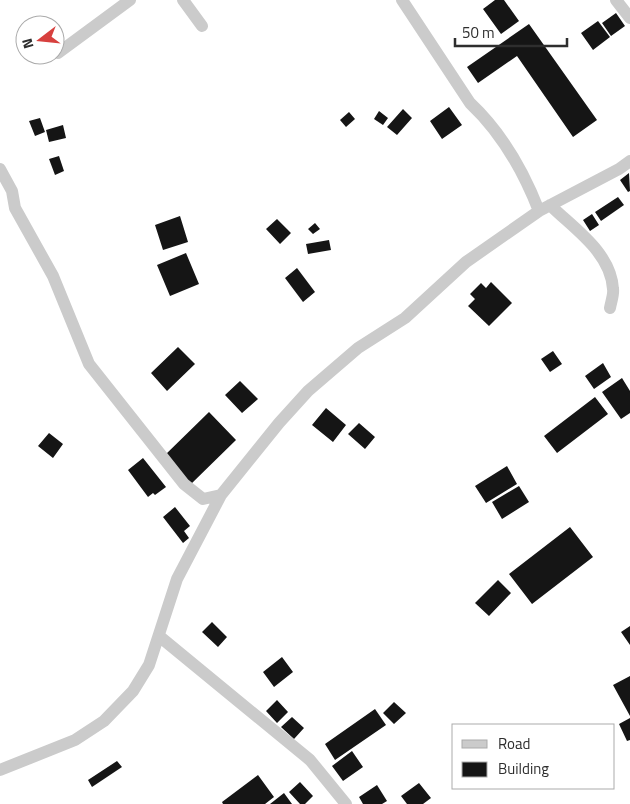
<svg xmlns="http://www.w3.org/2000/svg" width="630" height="804" viewBox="0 0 630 804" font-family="'Titillium Web',sans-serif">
<rect width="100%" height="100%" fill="#fff"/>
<!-- building -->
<path fill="#151515" d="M 495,0 L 504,0 L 519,21 L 501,34 L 483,9 Z
M 616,13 L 625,26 L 611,36 L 602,23 Z
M 598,21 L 610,37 L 593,50 L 581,33 Z
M 529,24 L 597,120 L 573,137 L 517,56 L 478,83 L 467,67 Z
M 449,107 L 462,125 L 442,139 L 430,121 Z
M 403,109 L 412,118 L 397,135 L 387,127 Z
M 379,111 L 388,118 L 383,125 L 374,119 Z
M 349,112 L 355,119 L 346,127 L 340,120 Z
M 40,118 L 45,132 L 35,136 L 29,121 Z
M 63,125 L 66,138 L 49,142 L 46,130 Z
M 59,156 L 64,171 L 55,175 L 49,159 Z
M 629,173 L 630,191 L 628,192 L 620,180 Z
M 618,197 L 624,205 L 601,221 L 595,212 Z
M 592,214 L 599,225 L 590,231 L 583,220 Z
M 180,216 L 188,242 L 163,250 L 155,225 Z
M 277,219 L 291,233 L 280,244 L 266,229 Z
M 315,223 L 320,229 L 313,234 L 308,229 Z
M 329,240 L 331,250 L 308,254 L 306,244 Z
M 186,253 L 199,284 L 170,296 L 157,265 Z
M 297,268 L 315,292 L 303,302 L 285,278 Z
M 491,282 L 512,303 L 489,326 L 468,306 L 475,299 L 470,294 L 481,283 L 486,288 Z
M 178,347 L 195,364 L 167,391 L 151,373 Z
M 553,351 L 562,364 L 550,372 L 541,359 Z
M 603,363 L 611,377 L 594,389 L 585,376 Z
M 622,378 L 630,391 L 630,413 L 621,419 L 602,392 Z
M 240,381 L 258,399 L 242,413 L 225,395 Z
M 595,397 L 608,414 L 557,453 L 544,436 Z
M 326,408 L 346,425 L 333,442 L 312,425 Z
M 209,412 L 236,440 L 190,485 L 163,457 Z
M 359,423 L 375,437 L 365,449 L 348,434 Z
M 49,433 L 63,444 L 53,458 L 38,446 Z
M 143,458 L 166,487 L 155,495 L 153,493 L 148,497 L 128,470 Z
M 507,466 L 517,484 L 486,503 L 475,486 Z
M 519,486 L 529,502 L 502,519 L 492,502 Z
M 175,507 L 190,526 L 184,531 L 189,538 L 183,543 L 163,517 Z
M 570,527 L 593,557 L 532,604 L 509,574 Z
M 498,580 L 511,593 L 489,616 L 475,603 Z
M 212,622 L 227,637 L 218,647 L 202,632 Z
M 630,626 L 630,645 L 621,632 Z
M 282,657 L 293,672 L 274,687 L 263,672 Z
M 630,676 L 630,716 L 613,685 Z
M 277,700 L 288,712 L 277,723 L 266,711 Z
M 394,702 L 406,713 L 394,724 L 383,713 Z
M 375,709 L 386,725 L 335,760 L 325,744 Z
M 292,717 L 304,728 L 294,739 L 281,727 Z
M 630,718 L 630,740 L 627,741 L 619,724 Z
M 352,751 L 363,767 L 343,781 L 332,766 Z
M 117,761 L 122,767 L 92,787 L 88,780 Z
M 258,775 L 274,797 L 265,804 L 223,804 L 222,802 Z
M 300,782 L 313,796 L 305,804 L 300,804 L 289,792 Z
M 419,783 L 431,798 L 423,804 L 407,804 L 401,796 Z
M 377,785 L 387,801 L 382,804 L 363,804 L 359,797 Z
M 284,793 L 292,804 L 270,804 Z"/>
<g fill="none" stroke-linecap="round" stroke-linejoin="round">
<!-- street -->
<path stroke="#cbcbcb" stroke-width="12" d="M 183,0 L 202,26
M 402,0 L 470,103 C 502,133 523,170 539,211
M 616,0 L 630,18
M 58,53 L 130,0
M 0,169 L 12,191 L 15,208 L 53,276 L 89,364 L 184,484 L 203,499 L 221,495
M 550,205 C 573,228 611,252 613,289 C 614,294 611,302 610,308
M 159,636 L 310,760 L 346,804
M 0,770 L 75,740 L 104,721 L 133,691 L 149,665 L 177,579 L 221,495 L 279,423 L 308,391 L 358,348 L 405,318 L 466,262 L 539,211 L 619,169 L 630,161"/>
</g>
<!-- legend -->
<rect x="452" y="724" width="162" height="65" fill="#ffffff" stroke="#ababab"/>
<rect x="462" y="740" width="25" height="8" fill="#cbcbcb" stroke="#ababab"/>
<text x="498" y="749" font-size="15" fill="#2e2e2e">Road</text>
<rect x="462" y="762" width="25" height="15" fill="#151515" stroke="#ababab"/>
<text x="498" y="774" font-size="15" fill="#2e2e2e">Building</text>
<!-- north arrow -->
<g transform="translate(40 40) rotate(254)"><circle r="24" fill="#ffffff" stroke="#ababab"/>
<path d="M0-4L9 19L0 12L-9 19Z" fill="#d7403e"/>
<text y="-8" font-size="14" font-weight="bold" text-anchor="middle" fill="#2e2e2e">N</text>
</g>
<!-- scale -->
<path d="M455 38v8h112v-8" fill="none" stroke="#2e2e2e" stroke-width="2.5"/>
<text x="462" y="38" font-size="15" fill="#2e2e2e" stroke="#ffffff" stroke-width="4" paint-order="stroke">50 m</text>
</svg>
